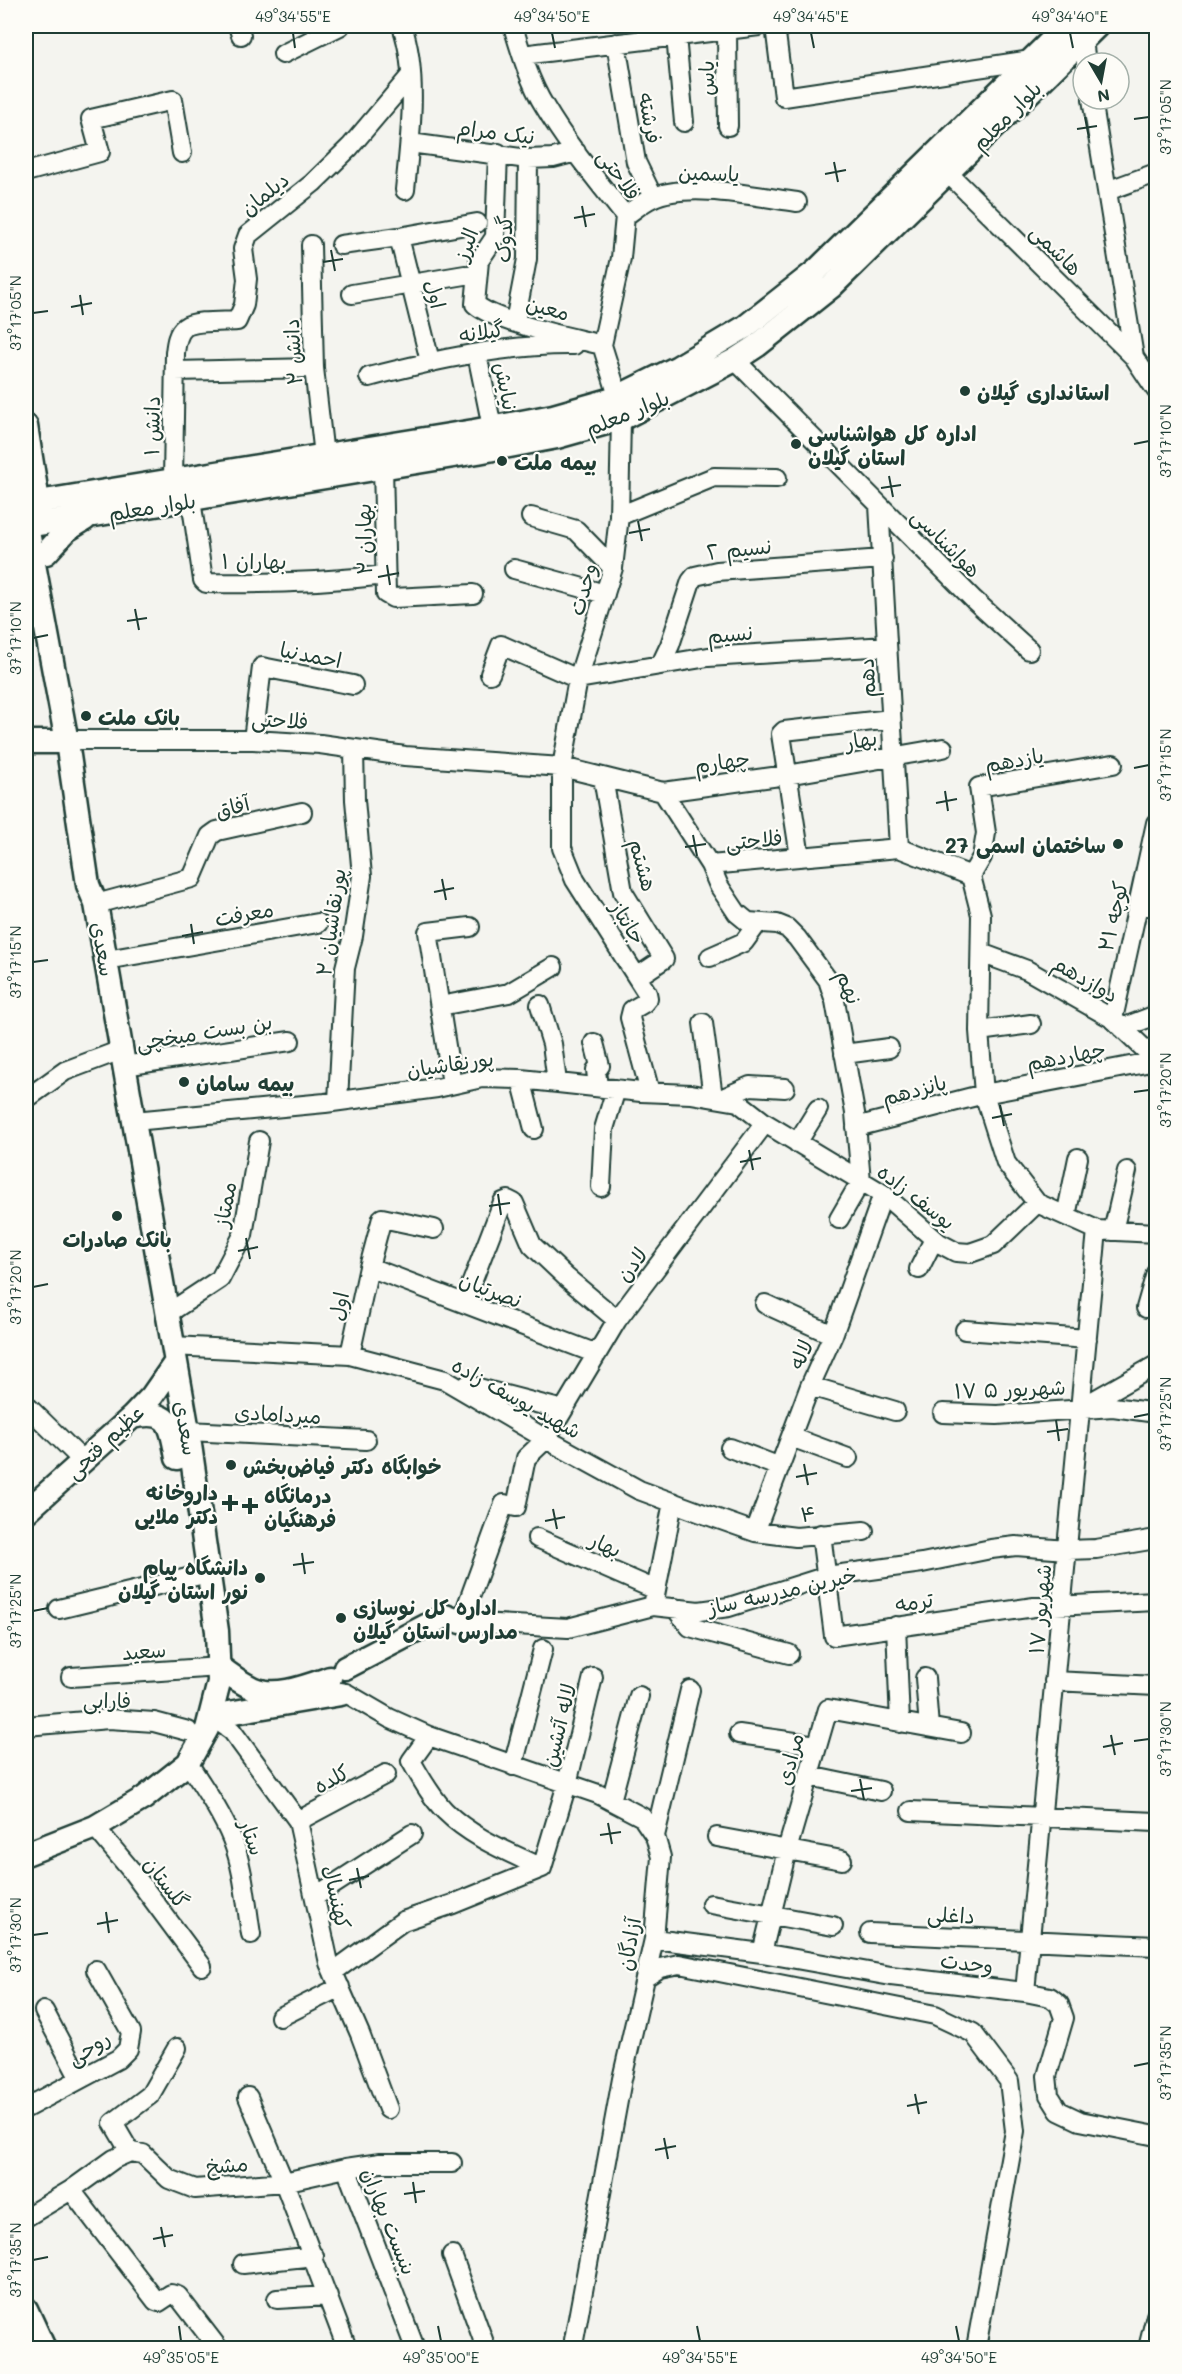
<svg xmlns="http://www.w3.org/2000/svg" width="1182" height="2374" viewBox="0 0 1182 2374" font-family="Mali,'Playpen Sans Arabic',sans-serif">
<rect width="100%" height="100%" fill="#f4f4ef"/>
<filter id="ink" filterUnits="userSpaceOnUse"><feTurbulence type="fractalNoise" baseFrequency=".0167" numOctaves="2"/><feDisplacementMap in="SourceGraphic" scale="12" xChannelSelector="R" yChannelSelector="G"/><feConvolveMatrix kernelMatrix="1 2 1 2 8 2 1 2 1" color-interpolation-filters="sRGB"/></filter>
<g filter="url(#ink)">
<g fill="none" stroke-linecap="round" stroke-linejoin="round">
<defs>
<path id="minor" d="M 238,26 L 241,35
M 402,26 C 419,74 410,139 405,190
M 513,26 C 521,53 530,83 545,107 C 568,146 597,180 625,216 L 621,258 L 602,345 L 618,396
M 775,26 L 784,97 L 1031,60
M 727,30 L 728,126
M 676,36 L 684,122
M 1083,40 L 1086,63
M 616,43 L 636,162 L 653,197
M 283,54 L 340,26
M 522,55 L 759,26
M 1092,99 L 1134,357 L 1156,390
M 410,143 L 528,159 L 553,158 L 576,152
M 498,153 L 495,237 L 479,261 L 475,304 C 496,323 571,337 602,345
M 26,172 L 100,152 L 91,119 L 173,100 L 182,153
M 948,173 L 1134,357
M 1107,191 L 1156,173
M 625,216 C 634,210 643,202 652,198 C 687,181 759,197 797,202
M 399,237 L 430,361
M 311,245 L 314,368 L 324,456
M 341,245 L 399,237 L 477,223
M 352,294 L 465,275
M 515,322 L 527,259 L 528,159
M 477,354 L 492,427
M 735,360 L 974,600 L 1029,650
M 175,371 L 314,368
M 369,377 C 435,360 505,344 574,345
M 621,419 L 619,516 L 613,568 L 578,679 L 562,767 L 562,848 L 575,880 L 647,993 L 648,998 L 644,1003 L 632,1010 L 630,1018 L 650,1092
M 383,467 L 386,594 L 393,598 L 473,594
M 173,481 L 175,353 C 176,344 177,333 185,327 C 195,320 224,322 237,321 L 244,305 L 247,279 L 243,249 L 248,235 L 313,183 L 350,147 L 411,75
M 191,500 L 203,580 L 206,583 C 267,584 326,582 386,575
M 879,505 L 899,848
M 619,516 L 714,477 L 777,478
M 531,517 L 576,530 L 613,568
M 514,569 L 605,594
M 661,664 L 670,645 L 691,581 L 695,576 L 717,571 L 883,559
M 490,674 L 501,645 L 578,679 L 708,657 L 887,646
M 76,740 L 253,740 L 320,744 L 405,756 L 562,767 L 663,792 L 710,865 L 899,848 L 971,876 L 981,915 L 979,1031 L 984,1094 L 1006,1163 L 1037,1203 L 1097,1230 L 1156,1233
M 253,740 L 262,667 L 353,685
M 603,778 L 623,892 L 664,959 L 637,977
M 663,792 L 787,775 L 943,748
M 800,857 L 781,734 L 784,731 L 891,719
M 710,865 L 719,886 L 737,913 L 748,922 L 777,924 L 787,928 L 797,938 L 828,980 L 835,1001 L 855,1113 L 861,1181 L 839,1219
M 971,876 L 982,857 L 986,833 L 979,787 L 1113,764
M 1139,903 L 1156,908
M 96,904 L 192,878 L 210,836 L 217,831 L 302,812
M 981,953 L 1027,970 L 1113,1019 L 1156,1060
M 710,957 L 744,942 L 757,924
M 106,960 L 318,923
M 540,1005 L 552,1044 L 557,1082
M 440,1006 L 509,993 L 553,967
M 1113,1019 L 1156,823
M 703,1023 L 713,1097
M 1122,1028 L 1156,1015
M 979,1031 L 1031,1024
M 594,1043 L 600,1066 L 596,1070 L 598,1087
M 844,1054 L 889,1048
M 124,1066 L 290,1041
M 521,1079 L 534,1129
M 452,1084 L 428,932 L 470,927
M 723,1098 L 750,1086 L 785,1088
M 26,1099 L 65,1071 L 121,1050
M 338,1101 L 345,968 L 353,936 L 362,876 L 355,800 L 354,749
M 134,1121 L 325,1103 L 437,1088 L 482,1078 L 521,1079 L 641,1092 L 691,1094 L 738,1102 L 765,1123 L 883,1194 L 939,1243 L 956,1252 L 970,1253 L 993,1245 L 1037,1203
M 765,1123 L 617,1320 L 546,1439 L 526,1458 L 516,1507 L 504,1504 L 461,1622 L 568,1628 L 653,1606 L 699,1611 L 729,1607 L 827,1576 L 922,1563 L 991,1549 L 1016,1546 L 1067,1550 L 1096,1549 L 1156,1539
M 856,1127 L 984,1094 L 1156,1061
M 797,1143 L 818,1109
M 601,1187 L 604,1129 L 616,1089
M 1066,1216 L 1078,1158
M 1113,1231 L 1127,1171
M 369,1267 L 597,1354
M 919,1269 L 934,1239
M 464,1303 L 503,1202 L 508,1200 L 514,1203 L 532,1245 L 567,1278 L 617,1320
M 765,1304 L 833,1335
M 1146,1308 L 1156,1273
M 167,1314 L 220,1279 L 243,1235 L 259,1141
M 965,1330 L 1087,1339
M 172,1346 L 350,1355 L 445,1380 L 546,1439 L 639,1490 L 704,1514 L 755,1532 L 796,1537 L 864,1531
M 350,1355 L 369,1267 L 382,1218 L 434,1229
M 467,1385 L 563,1410
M 810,1386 L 895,1411
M 26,1405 L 83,1461
M 1082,1407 L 1156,1365
M 943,1413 L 997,1415 L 1113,1407 L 1156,1413
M 188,1431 L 366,1440
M 791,1437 L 848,1458
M 730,1448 L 780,1467
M 755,1532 L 810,1386 L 833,1335 L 883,1194
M 821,1534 L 834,1636 L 1034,1607 L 1156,1601
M 537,1538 L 656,1590
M 654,1601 L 673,1502
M 675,1608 L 690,1627 L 789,1654
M 59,1609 L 208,1573
M 896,1626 L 900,1723
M 71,1677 L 220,1667
M 925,1678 L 929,1727
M 1054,1681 L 1156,1686
M 346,1693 L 389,1718 L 429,1736 L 598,1794 L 642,1817 L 655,1836 L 661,1857 L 654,1939 L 622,2079 L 574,2340 L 575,2348
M 211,1716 L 232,1731 L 298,1821 L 329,1963 L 360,2034 L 388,2109
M 26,1726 L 109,1719 L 154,1722 L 188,1731
M 739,1734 L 817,1745
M 429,1736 L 411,1761 C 421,1778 431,1797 445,1811 C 472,1838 509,1852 542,1868
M 188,1763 C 204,1788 221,1812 232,1839 C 244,1869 246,1903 251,1934
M 513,1766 L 543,1649
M 809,1776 L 881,1791
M 611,1801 L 639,1696
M 911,1811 L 1156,1822
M 298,1821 L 386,1774
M 95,1827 L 130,1869 L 202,1966
M 655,1836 L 690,1690
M 717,1837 L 842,1860
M 316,1896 L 412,1834
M 711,1904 L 833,1926
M 870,1933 L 1156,1946
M 654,1939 L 762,1953 L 891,1976 L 1025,1992 L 1050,1997 L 1059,2004 L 1064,2018 L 1047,2076 L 1049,2095 L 1059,2111 L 1080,2121 L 1156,2136
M 762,1953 L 787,1850 L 828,1709 L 961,1733
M 333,1972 L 403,1921 L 453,1904 L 542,1868 L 567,1784 L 593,1677
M 646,1977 L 660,1968 L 679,1964 L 935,2015 L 973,2033 L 1009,2081 L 1015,2131 L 976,2348
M 1025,1992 L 1097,1230
M 44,2011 L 80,2079
M 280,2017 L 340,1987
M 248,2097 L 284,2182 L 346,2168 L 415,2348
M 26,2108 L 118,2059 L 128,2049 L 131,2032 L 96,1970
M 130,2152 L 113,2123 L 150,2095 L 177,2048
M 346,2168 L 380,2163 L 452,2163
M 71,2190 L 156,2301 L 159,2302 L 171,2294 L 178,2296 L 218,2348
M 26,2217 L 71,2190 L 114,2159 L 130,2152 L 143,2154 L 169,2179 L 195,2189 L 284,2182 L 347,2348
M 452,2255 L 486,2348
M 243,2264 L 314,2256
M 277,2299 L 328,2296
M 1148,2348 L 1156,2316"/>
<path id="major" d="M 26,426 L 40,514
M 26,504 L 474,431 L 553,416 L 613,399 L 678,367 L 745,327 L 816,271 L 1066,26
M 26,521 L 67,742 L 88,885 L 96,904 L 188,1431 L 217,1631 L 219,1682 L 207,1729 L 188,1763 L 144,1798 L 95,1827 L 26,1854
M 27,526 L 478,452 L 557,437 L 621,419 L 735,360 L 758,345 L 831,287 L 1097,26
M 46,553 L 67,530 L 85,519
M 26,742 L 67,742
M 132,1417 C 171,1409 171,1425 177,1458
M 26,1512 L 132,1417 L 152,1396 L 175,1363
M 220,1667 C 230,1675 240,1682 252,1688 C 275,1699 307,1686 330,1678
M 345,1668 L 445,1616 L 461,1622
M 211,1716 L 341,1694
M 26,2309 L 44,2348
M 26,2347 L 26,2348"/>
</defs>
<!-- minor casing -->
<use href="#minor" stroke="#1f3d34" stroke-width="22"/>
<!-- major casing -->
<use href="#major" stroke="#1f3d34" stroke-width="27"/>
<!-- minor -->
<use href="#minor" stroke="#fdfcf7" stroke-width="18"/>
<!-- major -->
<use href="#major" stroke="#fdfcf7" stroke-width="22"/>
</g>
</g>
<!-- ticks -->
<path fill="none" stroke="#1f3d34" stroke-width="2" d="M 293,33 L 295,48M 552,33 L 555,48M 811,33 L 814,48M 1070,33 L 1073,48M 1085,117 L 1089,138M 1134,119 L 1149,117M 1077,129 L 1097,126M 834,162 L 838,182M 825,174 L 846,170M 582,206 L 586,227M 574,218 L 595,214M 331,250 L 335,271M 323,262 L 343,259M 80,295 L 83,315M 71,307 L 92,303M 33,313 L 48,311M 1134,444 L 1149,441M 889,476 L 893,497M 881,488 L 901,485M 638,521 L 642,541M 629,533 L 650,529M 387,565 L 390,585M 378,577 L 399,573M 135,609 L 139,630M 127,621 L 147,618M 33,638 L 48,635M 1134,768 L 1149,765M 945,791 L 948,811M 936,803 L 957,799M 693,835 L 697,856M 685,847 L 706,844M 442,879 L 446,900M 434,892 L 454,888M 191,924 L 194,944M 182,936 L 203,932M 33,962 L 48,960M 1134,1092 L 1149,1090M 1000,1105 L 1004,1126M 992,1118 L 1012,1114M 749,1150 L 753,1170M 740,1162 L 761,1158M 498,1194 L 501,1215M 489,1206 L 510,1203M 246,1238 L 250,1259M 238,1251 L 258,1247M 33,1287 L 48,1284M 1134,1417 L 1149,1414M 1056,1420 L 1059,1441M 1047,1432 L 1068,1429M 804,1464 L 808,1485M 796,1477 L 817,1473M 553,1509 L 557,1529M 545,1521 L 565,1517M 302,1553 L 305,1574M 293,1565 L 314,1562M 33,1611 L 48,1608M 1111,1735 L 1115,1755M 1134,1741 L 1149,1739M 1103,1747 L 1123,1743M 860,1779 L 864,1800M 851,1791 L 872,1788M 608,1823 L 612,1844M 600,1835 L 621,1832M 357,1868 L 361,1888M 349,1880 L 369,1876M 106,1912 L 109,1933M 97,1924 L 118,1920M 33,1935 L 48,1933M 1134,2066 L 1149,2063M 915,2094 L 919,2114M 907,2106 L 927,2102M 664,2138 L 668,2159M 655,2150 L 676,2146M 413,2182 L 416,2203M 404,2194 L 425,2191M 161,2227 L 165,2247M 153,2239 L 173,2235M 33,2260 L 48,2257M 179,2326 L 181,2341M 438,2326 L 441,2341M 697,2326 L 700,2341M 956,2326 L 959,2341"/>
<!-- markers -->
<g fill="#1f3d34" stroke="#fdfcf7" stroke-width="2">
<circle cx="965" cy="391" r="6"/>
<circle cx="796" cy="444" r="6"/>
<circle cx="502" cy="461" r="6"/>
<circle cx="86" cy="716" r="6"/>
<circle cx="1118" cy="844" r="6"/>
<circle cx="184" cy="1082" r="6"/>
<circle cx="117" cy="1216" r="6"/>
<circle cx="231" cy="1465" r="6"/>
<path d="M227 1494h6v6h6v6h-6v6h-6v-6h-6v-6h6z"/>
<path d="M247 1497h6v6h6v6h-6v6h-6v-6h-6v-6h6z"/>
<circle cx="260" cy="1578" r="6"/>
<circle cx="341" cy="1618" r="6"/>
</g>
<g text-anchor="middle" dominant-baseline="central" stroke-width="4.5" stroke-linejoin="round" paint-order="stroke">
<!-- street labels -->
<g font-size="21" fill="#1f3d34" stroke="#fdfcf7">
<text transform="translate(705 78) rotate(-90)">یاس</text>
<text transform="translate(1006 115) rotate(-45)">بلوار معلم</text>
<text transform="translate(651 118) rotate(81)">فرشته</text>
<text transform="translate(496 131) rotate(7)">نیک مرام</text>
<text transform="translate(709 172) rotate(2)">یاسمین</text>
<text transform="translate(620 174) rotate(54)">فلاحتی</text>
<text transform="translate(264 193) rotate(-39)">دیلمان</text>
<text transform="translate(503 239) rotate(-87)">گدوک</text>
<text transform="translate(465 244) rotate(-69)">البرز</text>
<text transform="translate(1057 249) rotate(45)">هاشمی</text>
<text transform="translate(436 294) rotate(76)">اول</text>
<text transform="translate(548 307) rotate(15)">معین</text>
<text transform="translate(481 331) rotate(-8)">گیلانه</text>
<text transform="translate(292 352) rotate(-93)">دانش ۲</text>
<text transform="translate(507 386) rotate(79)">نیایش</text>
<text transform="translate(627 412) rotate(-22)">بلوار معلم</text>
<text transform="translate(151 426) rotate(-89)">دانش ۱</text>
<text transform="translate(152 506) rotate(-9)">بلوار معلم</text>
<text transform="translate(363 539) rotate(-91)">بهاران ۲</text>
<text transform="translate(947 542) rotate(45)">هواشناسی</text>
<text transform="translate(739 548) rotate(-6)">نسیم ٢</text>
<text x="254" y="560">بهاران ۱</text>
<text transform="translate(582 589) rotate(-74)">وحدت</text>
<text transform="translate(730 633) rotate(-5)">نسیم</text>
<text transform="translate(311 654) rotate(11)">احمدنیا</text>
<text transform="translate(866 678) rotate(-93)">دهم</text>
<text transform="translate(280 719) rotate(3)">فلاحتی</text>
<text transform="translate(861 739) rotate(-10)">بهار</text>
<text transform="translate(1014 759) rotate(-10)">یازدهم</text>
<text transform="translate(722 761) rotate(-8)">چهارم</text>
<text transform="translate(232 806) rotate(-15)">آفاق</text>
<text transform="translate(754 839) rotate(-5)">فلاحتی</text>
<text transform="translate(644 865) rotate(75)">هشتم</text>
<text transform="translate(244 913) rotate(-10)">معرفت</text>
<text transform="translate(1112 916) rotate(-77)">کوچه ۲۱</text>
<text transform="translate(330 922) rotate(-82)">پورنقاشیان ۲</text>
<text transform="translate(629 922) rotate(58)">جانباز</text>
<text transform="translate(104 949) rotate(80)">سعدی</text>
<text transform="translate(1086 978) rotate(30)">دوازدهم</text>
<text transform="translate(850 987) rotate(69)">نهم</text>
<text transform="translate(204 1031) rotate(-9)">بن بست میخچی</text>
<text transform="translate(1066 1055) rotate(-11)">چهاردهم</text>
<text transform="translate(450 1063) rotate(-8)">پورنقاشیان</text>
<text transform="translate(914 1089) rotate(-15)">پانزدهم</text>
<text transform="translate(917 1196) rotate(38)">یوسف زاده</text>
<text transform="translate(224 1204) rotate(-79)">ممتاز</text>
<text transform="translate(631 1264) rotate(-53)">لادن</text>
<text transform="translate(491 1289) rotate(21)">نصرتیان</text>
<text transform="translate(338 1306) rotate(-78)">اول</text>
<text transform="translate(800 1354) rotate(-66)">لاله</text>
<text transform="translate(1010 1388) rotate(-2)">۱۷ شهریور ۵</text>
<text transform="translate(517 1397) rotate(29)">شهید یوسف زاده</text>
<text transform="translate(278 1413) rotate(3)">میردامادی</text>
<text transform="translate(187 1428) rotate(80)">سعدی</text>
<text transform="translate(104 1441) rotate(-43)">عظیم فتحی</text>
<text transform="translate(808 1513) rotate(-4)">۴</text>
<text transform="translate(606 1544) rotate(24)">بهار</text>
<text transform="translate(782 1590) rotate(-13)">خیرین مدرسه ساز</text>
<text transform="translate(914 1601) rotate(-8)">ترمه</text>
<text transform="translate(1039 1609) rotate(-85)">۱۷ شهریور</text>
<text transform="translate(144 1650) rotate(-4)">سعید</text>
<text x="107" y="1699">فارابی</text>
<text transform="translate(558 1725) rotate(-76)">لاله آتشین</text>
<text transform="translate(789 1759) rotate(-75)">مرادی</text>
<text transform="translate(331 1778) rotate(-28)">کلده</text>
<text transform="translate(253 1837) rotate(70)">ستار</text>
<text transform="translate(167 1882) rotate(53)">گلستان</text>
<text transform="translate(338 1897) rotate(78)">کهنسال</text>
<text transform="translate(951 1914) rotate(3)">داغلی</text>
<text transform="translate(628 1944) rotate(-80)">آزادگان</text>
<text transform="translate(967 1962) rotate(7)">وحدت</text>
<text transform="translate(88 2047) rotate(-32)">روحی</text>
<text transform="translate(227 2164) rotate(-4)">مشخ</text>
<text transform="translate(390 2221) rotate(68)">بنبست بهاران</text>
</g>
<!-- poi labels -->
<g font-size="21" font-weight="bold" fill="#1f3d34" stroke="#fdfcf7" text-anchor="start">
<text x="977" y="391">استانداری گیلان</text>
<text x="808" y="432">اداره کل هواشناسی<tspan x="808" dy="24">استان گیلان</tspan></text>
<text x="514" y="461">بیمه ملت</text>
<text x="98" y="716">بانک ملت</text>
<text x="1106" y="844" text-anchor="end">ساختمان اسمی 27</text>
<text x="196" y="1082">بیمه سامان</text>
<text x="117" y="1238" text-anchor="middle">بانک صادرات</text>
<text x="243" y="1465">خوابگاه دکتر فیاض‌بخش</text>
<text x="218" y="1491" text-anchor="end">داروخانه<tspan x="218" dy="24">دکتر ملایی</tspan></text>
<text x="264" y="1494">درمانگاه<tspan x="264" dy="24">فرهنگیان</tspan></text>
<text x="248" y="1566" text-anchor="end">دانشگاه پیام<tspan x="248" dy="24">نور استان گیلان</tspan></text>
<text x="353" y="1606">اداره کل نوسازی<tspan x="353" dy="24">مدارس استان گیلان</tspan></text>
</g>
</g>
<!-- margin -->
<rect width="1182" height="2374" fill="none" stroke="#fdfcf7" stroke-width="66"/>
<!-- north arrow -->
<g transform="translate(1101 81) rotate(170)"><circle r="28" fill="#fdfcf7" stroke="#a4b0a9" stroke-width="1.5"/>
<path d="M0-4.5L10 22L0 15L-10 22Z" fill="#1f3d34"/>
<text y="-9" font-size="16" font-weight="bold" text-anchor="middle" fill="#1f3d34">N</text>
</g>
<rect x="33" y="33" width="1116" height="2308" fill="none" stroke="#1f3d34" stroke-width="2"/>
<g font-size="15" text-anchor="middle" fill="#1f3d34">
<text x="293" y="22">49°34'55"E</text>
<text x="552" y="22">49°34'50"E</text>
<text x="811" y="22">49°34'45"E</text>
<text x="1070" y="22">49°34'40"E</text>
<text transform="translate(1166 117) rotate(-90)" y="5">37°17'05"N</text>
<text transform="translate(16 313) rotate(-90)" y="5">37°17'05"N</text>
<text transform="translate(1166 441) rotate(-90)" y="5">37°17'10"N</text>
<text transform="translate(16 638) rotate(-90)" y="5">37°17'10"N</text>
<text transform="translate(1166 765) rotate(-90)" y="5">37°17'15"N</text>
<text transform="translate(16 962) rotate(-90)" y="5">37°17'15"N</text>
<text transform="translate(1166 1090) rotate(-90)" y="5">37°17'20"N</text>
<text transform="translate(16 1287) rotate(-90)" y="5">37°17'20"N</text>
<text transform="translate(1166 1414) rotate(-90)" y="5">37°17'25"N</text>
<text transform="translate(16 1611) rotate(-90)" y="5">37°17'25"N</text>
<text transform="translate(1166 1739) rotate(-90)" y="5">37°17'30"N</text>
<text transform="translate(16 1935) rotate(-90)" y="5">37°17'30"N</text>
<text transform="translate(1166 2063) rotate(-90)" y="5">37°17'35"N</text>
<text transform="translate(16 2260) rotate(-90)" y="5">37°17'35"N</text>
<text x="181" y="2363">49°35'05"E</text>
<text x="441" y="2363">49°35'00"E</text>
<text x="700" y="2363">49°34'55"E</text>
<text x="959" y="2363">49°34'50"E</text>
</g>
</svg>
